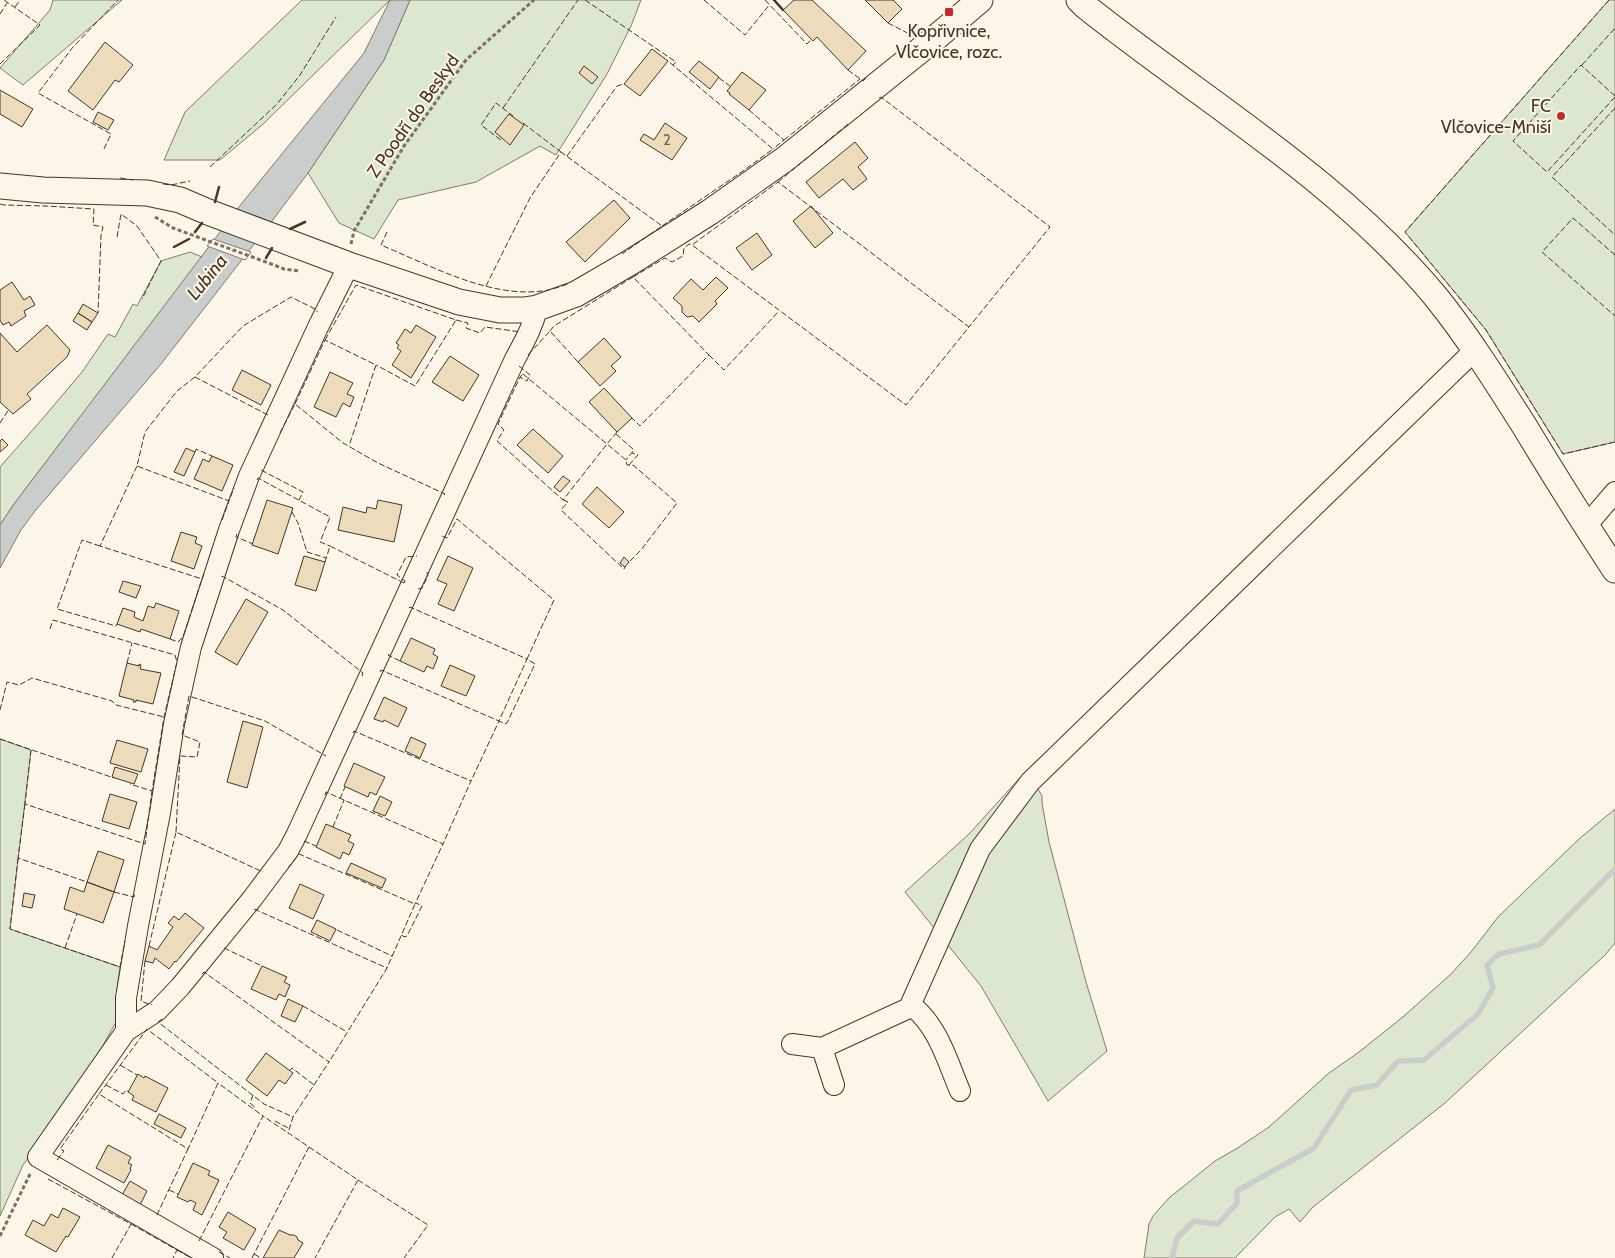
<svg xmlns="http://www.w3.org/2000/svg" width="1615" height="1258" viewBox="0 0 1615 1258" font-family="Cabin,sans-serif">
<rect width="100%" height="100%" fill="#fbf6e9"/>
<!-- green -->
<path fill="#dce7d0" stroke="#887966" d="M 53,0 L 122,0 L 23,85 L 0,68 L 50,10 Z
M 302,0 L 390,0 L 262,125 L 220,160 L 164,160 L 185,112 Z
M 410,0 L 641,0 L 631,26 L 607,74 L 556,155 L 540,146 L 476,182 L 398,200 L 374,239 L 339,223 L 308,173 L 384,60 Z
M 1609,0 L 1615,0 L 1615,442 L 1563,454 L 1486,330 L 1405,232 Z
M 190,252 L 202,257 L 14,504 L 0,525 L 0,467 L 44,417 L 82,372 L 108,334 L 115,337 L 133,304 L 137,306 L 161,261 Z
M 0,739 L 31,750 L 10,929 L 120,967 L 117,988 L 116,1022 L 82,1083 L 23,1165 L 0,1216 Z
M 1027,770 L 1042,796 L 1042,803 L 1049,842 L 1086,982 L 1107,1051 L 1048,1101 L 981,986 L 905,892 L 969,834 Z
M 1615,809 L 1615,943 L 1605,955 L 1445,1103 L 1313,1207 L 1300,1222 L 1289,1209 L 1275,1217 L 1235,1258 L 1144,1258 L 1149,1224 L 1153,1216 L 1169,1198 L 1215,1161 L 1236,1149 L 1269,1127 L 1329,1073 L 1359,1052 L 1404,1016 L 1451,974 L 1471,952 L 1498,917 L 1579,839 Z"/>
<!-- water -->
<path fill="#c9cecd" stroke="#887966" d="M 390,0 L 410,0 L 384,60 L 308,173 L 272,221 L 161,364 L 35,511 L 21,530 L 0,568 L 0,525 L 14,504 L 242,203 L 364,53 Z"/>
<!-- pier -->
<path fill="#fbf6e9" stroke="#887966" d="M 213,239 L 251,252 L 245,260 L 207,246 Z"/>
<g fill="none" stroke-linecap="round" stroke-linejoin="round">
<!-- stream -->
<path stroke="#c9cecd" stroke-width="5.5" d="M 1172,1258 L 1177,1238 L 1194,1221 L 1218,1224 L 1237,1203 L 1237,1191 L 1314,1148 L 1351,1090 L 1377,1085 L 1398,1061 L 1424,1060 L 1478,1014 L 1493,988 L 1487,965 L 1499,954 L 1539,945 L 1615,869"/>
</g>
<!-- building -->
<path fill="#ecdcbc" stroke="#4a3520" d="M 794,0 L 812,0 L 866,51 L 848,70 L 817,37 L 813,41 L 783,10 Z
M 865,0 L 893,0 L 902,9 L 888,23 Z
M 105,42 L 133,65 L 119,82 L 115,80 L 93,110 L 68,91 Z
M 652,49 L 668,61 L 640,96 L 624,84 Z
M 699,61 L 719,77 L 710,89 L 689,72 Z
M 584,66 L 598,77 L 592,84 L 579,73 Z
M 742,72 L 766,90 L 749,110 L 729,94 L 730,93 L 727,91 Z
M 0,90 L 33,109 L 22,127 L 0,114 Z
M 98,112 L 114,120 L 108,130 L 93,122 Z
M 509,114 L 524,125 L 510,145 L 495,132 Z
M 665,123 L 687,138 L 672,160 L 640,140 L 644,134 L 654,140 Z
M 855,142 L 868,158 L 858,167 L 867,179 L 853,190 L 843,179 L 819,198 L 806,182 Z
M 614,200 L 630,218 L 585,262 L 566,242 Z
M 811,206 L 833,233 L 815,248 L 793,221 Z
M 757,233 L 772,255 L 752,270 L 736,248 Z
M 716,277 L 728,288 L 715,301 L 717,304 L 699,322 L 693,316 L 687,317 L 682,312 L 682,306 L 673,298 L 691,279 L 703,290 Z
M 12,282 L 24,300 L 30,296 L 35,305 L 24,311 L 26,316 L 11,326 L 9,322 L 3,325 L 0,320 L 0,290 Z
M 83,304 L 98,313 L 92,322 L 78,313 Z
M 78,313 L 92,322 L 87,330 L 73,321 Z
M 47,325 L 70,350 L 67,357 L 27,394 L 31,399 L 13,414 L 0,402 L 0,333 L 17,352 Z
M 416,325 L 436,337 L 411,378 L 392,365 L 401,351 L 397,348 L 399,345 L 396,343 L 405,329 L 411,333 Z
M 604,338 L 621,357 L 611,366 L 616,371 L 600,386 L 578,362 Z
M 450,356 L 479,375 L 463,401 L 432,382 Z
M 242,370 L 271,385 L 261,405 L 232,390 Z
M 330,372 L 353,383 L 347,394 L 354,397 L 350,407 L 343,403 L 336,417 L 314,407 Z
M 604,388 L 632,418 L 617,432 L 589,402 Z
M 533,429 L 563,456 L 548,473 L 517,445 Z
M 2,439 L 8,445 L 0,452 L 0,441 Z
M 186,448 L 195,452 L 184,476 L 174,472 Z
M 212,456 L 233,465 L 222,491 L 194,479 L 203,459 L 209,462 Z
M 563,476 L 570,481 L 560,492 L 554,487 Z
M 597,487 L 624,512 L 609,528 L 582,504 Z
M 267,500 L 293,508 L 278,554 L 252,545 Z
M 378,500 L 402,505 L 394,542 L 338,530 L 343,507 L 366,513 L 367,507 L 376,509 Z
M 181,532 L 197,537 L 195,543 L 202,546 L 194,569 L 171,561 Z
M 304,556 L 325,562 L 316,591 L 295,585 Z
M 448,556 L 473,568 L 454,611 L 438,604 L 447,584 L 437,580 Z
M 624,557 L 629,562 L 625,567 L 620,563 Z
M 123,581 L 141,586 L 136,598 L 119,592 Z
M 246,599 L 268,612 L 237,665 L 215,652 Z
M 156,603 L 179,611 L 170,639 L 141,629 L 140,632 L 117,624 L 123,608 L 135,612 L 134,617 L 143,621 L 148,606 L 154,608 Z
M 411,638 L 435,649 L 433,654 L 438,657 L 433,669 L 427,666 L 424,672 L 400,661 Z
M 127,663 L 139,666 L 139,664 L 141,665 L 140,669 L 161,673 L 153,704 L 136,700 L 136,702 L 133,702 L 134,700 L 119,696 Z
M 450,665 L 475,676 L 466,696 L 441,686 Z
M 384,697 L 407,708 L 398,727 L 384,720 L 383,722 L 374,719 Z
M 243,721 L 263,727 L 247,788 L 227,782 Z
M 411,737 L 426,744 L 420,758 L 405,751 Z
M 117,740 L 148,749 L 141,772 L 110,763 Z
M 354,763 L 385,777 L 376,795 L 370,792 L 368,797 L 344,786 Z
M 115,767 L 138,774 L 134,784 L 112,777 Z
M 110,794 L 137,802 L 129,829 L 102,821 Z
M 380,796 L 392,802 L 385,816 L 373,811 Z
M 326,824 L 351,835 L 348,841 L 354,844 L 349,855 L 343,852 L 340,859 L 316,847 Z
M 98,851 L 124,860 L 114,892 L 87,882 Z
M 351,863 L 386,879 L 382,888 L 346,873 Z
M 87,882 L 114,892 L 103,923 L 64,909 L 70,887 L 84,892 Z
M 300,884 L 324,895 L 313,919 L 289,908 Z
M 24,893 L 35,895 L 32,908 L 22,906 Z
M 185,913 L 204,928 L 176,962 L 175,961 L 169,969 L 155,958 L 153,963 L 145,961 L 149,946 L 157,950 L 173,927 L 168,923 L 174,916 L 179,920 Z
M 317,920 L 336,929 L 330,941 L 311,932 Z
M 262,966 L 287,977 L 284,982 L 290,985 L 285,997 L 279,994 L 276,1000 L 251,989 Z
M 288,999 L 303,1006 L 295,1022 L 281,1016 Z
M 266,1053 L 293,1073 L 285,1084 L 279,1080 L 267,1096 L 246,1080 Z
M 138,1074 L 144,1078 L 145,1076 L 168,1088 L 156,1112 L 132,1100 L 134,1096 L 128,1092 Z
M 159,1114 L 186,1128 L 181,1138 L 154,1124 Z
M 108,1145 L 131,1157 L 128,1163 L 132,1165 L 130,1168 L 131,1170 L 124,1183 L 96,1168 Z
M 193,1163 L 210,1171 L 208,1175 L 219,1180 L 202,1215 L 193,1210 L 196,1203 L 190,1200 L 188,1202 L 177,1197 Z
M 130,1181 L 147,1191 L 140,1205 L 122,1195 Z
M 63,1208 L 80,1217 L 68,1237 L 66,1236 L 56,1252 L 25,1235 L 33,1220 L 44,1226 L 51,1214 L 58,1218 Z
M 228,1212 L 256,1229 L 244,1250 L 223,1238 L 227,1232 L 219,1227 Z
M 279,1230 L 290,1235 L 294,1235 L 297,1237 L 298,1240 L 303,1243 L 294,1258 L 263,1258 Z"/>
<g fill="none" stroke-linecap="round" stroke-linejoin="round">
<defs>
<path id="minor" d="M 1586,526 L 1615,492
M 911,1005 C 938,1026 947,1060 960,1091
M 126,1031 L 126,998 L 138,926 L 160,813 L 174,724 L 191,647 L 229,530 L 249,476 L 318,327 L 349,265
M 792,1044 L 822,1048 L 909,1008 L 980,849 L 1030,782 L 1475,350
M 822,1048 L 834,1085
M 213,1258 L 38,1157 L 126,1031 L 157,1011 L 180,987 L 252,899 L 288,851 L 296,836 L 515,359 C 524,342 533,327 537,308"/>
<path id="major" d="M 1079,0 L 1085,6 C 1204,101 1338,179 1436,297 C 1469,338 1497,383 1525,427 C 1554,475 1584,523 1615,570
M 0,186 L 43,190 L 147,193 L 180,200 L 208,212 L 349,265 L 459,302 L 500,310 L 524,310 L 537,308 L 576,294 L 631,262 L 710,212 L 785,159 L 933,40 L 980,0"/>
</defs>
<!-- minor casing -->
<use href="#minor" stroke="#4a3520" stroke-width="22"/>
<!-- major casing -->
<use href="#major" stroke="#4a3520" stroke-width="27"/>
<!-- path -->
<path stroke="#7f6f5c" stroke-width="3" stroke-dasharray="4 2.5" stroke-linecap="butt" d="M 155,217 L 173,228 L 274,265 L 284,269 L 300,271
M 351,244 L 354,231 L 404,146 L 466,60 L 534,0
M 0,1236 L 30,1174"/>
<!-- minor -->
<use href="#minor" stroke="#fbf6e9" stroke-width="20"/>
<!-- major -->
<use href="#major" stroke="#fbf6e9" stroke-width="25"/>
<!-- fence -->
<path stroke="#4a3520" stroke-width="1" stroke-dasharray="6 2.5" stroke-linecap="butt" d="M 585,0 L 676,62 L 673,65
M 704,0 L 745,35 L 770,4
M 765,0 L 807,44 L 812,39
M 1609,0 L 1405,232 L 1486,330 L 1563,454 L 1615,442
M 15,7 L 20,0
M 0,14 L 7,3
M 888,23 L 917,38 L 915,39
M 0,64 L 40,25 L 4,0
M 1582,65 L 1615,28
M 848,70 L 863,81 L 866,78
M 719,78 L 730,86
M 1615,96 L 1581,65 L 1513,141 L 1547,172 L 1615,97
M 879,98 L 881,97 L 1050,227 L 969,327
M 503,108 L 578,0
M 1615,108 L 1552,177 L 1615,235
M 749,110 L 784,140 L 773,149
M 523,123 L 561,152
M 501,140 L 481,125 L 496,103 L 513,116
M 784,140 L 860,79
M 104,149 L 111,134 L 38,93 L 73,47 L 118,0
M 567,156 L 617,86 L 624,84
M 210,167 L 277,104 L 300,75 L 336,17
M 120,178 L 133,180
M 778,182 L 848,124
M 163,184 L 171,185 L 190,181
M 0,204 L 4,205 L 46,206 L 94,209 L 93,225 L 103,227 L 101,235 L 98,313
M 662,226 L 743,171 L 773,149 L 668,61
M 387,232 L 381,245 C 429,265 489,298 542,291 C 551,290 559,287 568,284
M 117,237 L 121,214 L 137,226 L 161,261 L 142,299
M 1615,255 L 1573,218 L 1542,252 L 1615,316
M 633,277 L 665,258 L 672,262 L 683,256 L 684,248 L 689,244 L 692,245 L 906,405 L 969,327 L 778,182 L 692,245
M 486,286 L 530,198 L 561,152 L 662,226 L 622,254
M 456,320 L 468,323 L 466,328 L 480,333 L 485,327 L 521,332
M 550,331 L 554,326 L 633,277 L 709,355 L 640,426 L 632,418
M 325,340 L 356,285 L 456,320 L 415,386 L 376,365
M 528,355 L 550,331 L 578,362
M 709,355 L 724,370 L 779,311
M 519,366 L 530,375 L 527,381 L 520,377
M 523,374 L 607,444 L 563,500 L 497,441 L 504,430 L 498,424 L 520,377 Z
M 195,377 L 177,391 L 145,432 L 137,466 L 229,501 L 234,488
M 295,404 L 325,340 L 376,365 L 349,446
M 268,415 L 195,377 L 243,326 L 291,297 L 317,310 L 317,312
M 0,423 L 9,409
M 617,432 L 607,444 L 626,460 L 627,465 L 633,465 L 677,503 L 641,550 L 629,562
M 280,433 L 295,404 L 343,443 L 378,463 L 445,494 L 444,495
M 616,434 L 634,450 L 626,460
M 195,452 L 196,449 L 212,456
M 629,465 L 638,455 L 632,453
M 137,466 L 100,546 L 202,579 L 204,574
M 261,470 L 303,492 L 299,500
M 257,480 L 258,478 L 330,517 L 320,542 L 330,546
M 563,500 L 568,502 L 561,510 L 624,569 L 625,567
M 292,512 L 298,523 L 307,552 L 326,558
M 222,520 L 229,501
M 237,534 L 236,537 L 253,544
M 100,546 L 82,540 L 57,609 L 116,626 L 117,624
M 325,562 L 330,546 L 404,583 L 403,585
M 222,577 L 222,576 L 283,610 L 363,673 L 362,676
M 404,583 L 405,581 L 397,575 L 406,557 L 417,556
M 418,589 L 422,588 L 428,576 L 427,572
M 409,608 L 410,607 L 527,659 L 499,721 L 505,724 L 507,723 L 535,664 L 527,659 L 554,600 L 457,519 L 447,538 L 442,536 L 441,538
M 50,629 L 53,620 L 175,655 L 177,662 L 164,717 L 152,791 L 130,784
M 170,639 L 178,642 L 183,637 L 202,579
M 389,654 L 388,655 L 400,661
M 127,663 L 132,643
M 380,672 L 381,670 L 499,721 L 471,781
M 0,710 L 7,682 L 19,685 L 32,678 L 112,701 L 116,705 L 164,717
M 353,733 L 354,731 L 471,781 L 443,844
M 0,739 L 114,778
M 31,750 L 25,804 L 145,844 L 152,791
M 325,795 L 326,792 L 443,844 L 415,904
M 340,799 L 345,787
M 25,804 L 18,858 L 87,882
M 333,827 L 344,800
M 176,832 L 180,756 L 197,757 L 200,742 L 182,735 L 189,696 L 265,721 L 326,756
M 304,841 L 316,846
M 18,858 L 10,929 L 120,967 L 125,941
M 288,868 L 299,854 L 415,904 L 387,968
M 114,892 L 134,897 L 135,893
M 254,909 L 387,968 L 329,1062
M 337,930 L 392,956
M 402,935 L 404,937 L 407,936 L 422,906 L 416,903
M 149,946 L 176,832 L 263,872
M 65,948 L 77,914
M 224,948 L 262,966
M 145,961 L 141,1001 L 151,1005 L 152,1004
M 202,974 L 204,972 L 329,1062 L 293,1117
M 303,1006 L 347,1032
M 162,1019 L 158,1022 L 264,1104 L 293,1117 L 288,1133
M 120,1065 L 137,1075
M 289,1071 L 292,1068 L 314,1085
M 106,1085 L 123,1094 L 126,1090 L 129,1092
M 99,1094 L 147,1029 L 218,1083 L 188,1149
M 253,1095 L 250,1103 L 256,1108
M 275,1121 L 290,1129
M 309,1147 L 358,1180 L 315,1258
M 57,1160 L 64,1151 L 60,1149 L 99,1094 L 188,1149 L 156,1217
M 48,1179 L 131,1224 L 112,1258
M 358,1180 L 428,1225 L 404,1258
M 169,1190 L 178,1194
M 131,1224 L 177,1250 L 173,1258
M 199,1241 L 263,1116 L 218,1083
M 177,1250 L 191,1258
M 219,1252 L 230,1258
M 254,1254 L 261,1258
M 252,1258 L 309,1147 L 263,1116"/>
<!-- wall -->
<path stroke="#4a3520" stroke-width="2.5" d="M 774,0 L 783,10
M 215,202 L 219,187
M 290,229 L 305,222
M 195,232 L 202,223
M 174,247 L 189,239
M 266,258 L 272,248"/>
</g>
<!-- markers -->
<g fill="#c62828" stroke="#fbf6e9" stroke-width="2">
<rect x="944" y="7" width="10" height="10" rx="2.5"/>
<circle cx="1561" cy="116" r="5"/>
</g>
<g text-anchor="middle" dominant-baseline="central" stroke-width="4" stroke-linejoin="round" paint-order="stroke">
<!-- number labels -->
<g font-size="15" fill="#725f47">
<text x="667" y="140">2</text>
</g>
<!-- poi labels -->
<g font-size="18" fill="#4a3520" stroke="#fbf6e9">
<text x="949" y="31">Kopřivnice,<tspan x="949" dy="21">Vlčovice, rozc.</tspan></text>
<text x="1551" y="106" text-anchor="end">FC<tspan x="1551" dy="21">Vlčovice-Mniší</tspan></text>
</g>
<!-- street labels -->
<g font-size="18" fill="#4a3520" stroke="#fbf6e9">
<text transform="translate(413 116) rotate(-55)">Z Poodří do Beskyd</text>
</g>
<!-- water labels -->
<g font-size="19" font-style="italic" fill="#4a3520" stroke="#fbf6e9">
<text transform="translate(207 277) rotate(-51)">Lubina</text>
</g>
</g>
</svg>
